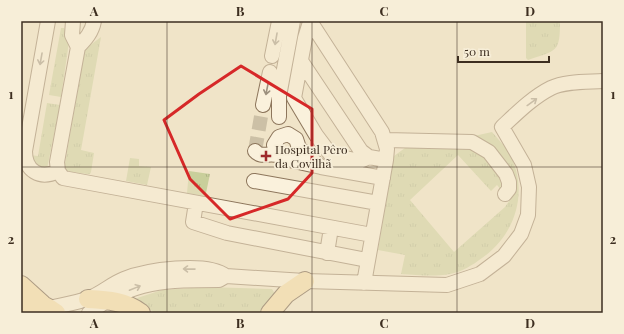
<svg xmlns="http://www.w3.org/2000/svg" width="624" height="334" viewBox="0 0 624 334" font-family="'Playfair Display',serif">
<defs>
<pattern id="grass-tufts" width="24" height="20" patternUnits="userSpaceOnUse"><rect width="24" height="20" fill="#c9cf9b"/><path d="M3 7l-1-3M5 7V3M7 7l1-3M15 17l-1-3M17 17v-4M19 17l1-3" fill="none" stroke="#aeb285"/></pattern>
</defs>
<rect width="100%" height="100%" fill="#f0e4c8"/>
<!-- grass -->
<path fill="url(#grass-tufts)" d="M 526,21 L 560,21 C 560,53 557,50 528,60 L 526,58 Z
M 61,28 L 64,28 L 69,42 L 61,97 L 49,95 Z
M 101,37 L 81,150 L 94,153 L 91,172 L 90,174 L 87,174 L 65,171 L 64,169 L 85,49 Z
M 47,103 L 60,105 L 47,169 L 39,169 L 29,155 L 38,156 Z
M 492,132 C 497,138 502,143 506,148 C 531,186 517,234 482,258 C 473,265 461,272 450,274 C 434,277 417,275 401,274 L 405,255 L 378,250 L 394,156 L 409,145 L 467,147 L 488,158 L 505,183 L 502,191 L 497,185 L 491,191 L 458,155 L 410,200 L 454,252 L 505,207 L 516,191 L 516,182 L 474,136 Z
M 130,158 L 139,159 L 139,166 L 151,167 L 147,185 L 126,181 Z
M 189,171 L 210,174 L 206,193 L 204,196 L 187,193 Z
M 206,287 L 272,289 L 275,294 L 265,313 L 155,313 L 134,299 L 162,290 Z"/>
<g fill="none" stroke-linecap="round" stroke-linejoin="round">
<!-- minor-tunnel -->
<path stroke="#ccc0a6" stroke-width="14" stroke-dasharray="14 7" stroke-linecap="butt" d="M 255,151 L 263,105"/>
<defs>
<path id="minor" d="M 48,21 L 25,151 C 25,171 40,180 58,171
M 73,21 L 72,35 L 78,47 L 57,162 L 58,171 L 63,178 L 372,235
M 310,21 L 382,132 L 387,149 L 386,160 L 364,283
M 310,22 L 305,38 L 294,98 L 316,135 L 331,155 L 360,161 L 369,157 L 386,160
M 78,47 C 86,39 92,32 94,21
M 272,56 L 279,21
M 301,61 L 361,151 L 369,157
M 263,105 L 270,72
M 279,117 L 279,96 L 293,21
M 386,140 L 472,142 L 489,152 L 506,174 L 509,182 L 509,189 L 505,194
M 255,151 C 261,158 268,153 276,155 C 279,155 283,158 285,159 L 294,157 L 299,148 L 296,139 L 288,134 L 279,137 L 274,145 L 277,155
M 285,159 L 321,167 L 299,148
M 321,167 L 383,178
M 254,181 L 378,203
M 196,203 L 193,222 L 227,233 L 367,260
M 327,253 L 331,228
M 49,308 C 62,305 77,303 89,298 C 101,294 111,284 124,279 C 146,270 206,261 226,276
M 89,313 C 132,280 168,280 219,280 L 226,276 L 305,281 L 447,285 L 480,274 L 504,256 L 521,234 L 528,215 L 529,187 L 524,165 L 502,127 C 517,113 533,97 551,88 C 565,81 587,82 603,81"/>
<path id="major" d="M 21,285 L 42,304
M 88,299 C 108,300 125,301 141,313
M 21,307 C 34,301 45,304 56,313
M 270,313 L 286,294 L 305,281"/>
</defs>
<!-- minor casing -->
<use href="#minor" stroke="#8d765c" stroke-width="16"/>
<!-- major casing -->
<use href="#major" stroke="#5b4430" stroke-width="20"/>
<!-- minor -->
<use href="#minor" stroke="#faf1dc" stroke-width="14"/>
<!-- major -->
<use href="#major" stroke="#f3d9a0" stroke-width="18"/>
</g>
<!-- one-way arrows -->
<defs><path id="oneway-shaft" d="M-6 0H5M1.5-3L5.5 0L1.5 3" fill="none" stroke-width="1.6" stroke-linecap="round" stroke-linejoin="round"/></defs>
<g stroke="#9c907e">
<use href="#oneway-shaft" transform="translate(276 39) rotate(100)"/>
<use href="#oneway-shaft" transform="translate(41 59) rotate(100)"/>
<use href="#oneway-shaft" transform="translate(267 89) rotate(101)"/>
<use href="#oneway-shaft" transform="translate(532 102) rotate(-36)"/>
<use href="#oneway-shaft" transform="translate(189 269) rotate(-179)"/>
<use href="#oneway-shaft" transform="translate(135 288) rotate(-22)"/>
</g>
<!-- marked area -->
<path d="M0 0H624V334H0ZM 241,66 L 312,109 L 312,173 L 288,199 L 230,219 L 190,179 L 164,120 L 199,94 Z" fill="#f0e4c8" fill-opacity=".55" fill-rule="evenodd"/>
<path fill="none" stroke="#d62828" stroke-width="3" stroke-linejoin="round" d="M 241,66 L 312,109 L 312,173 L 288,199 L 230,219 L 190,179 L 164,120 L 199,94 Z"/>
<!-- grid -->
<path fill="none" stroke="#3d2e20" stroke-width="1" stroke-opacity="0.55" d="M 167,21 L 167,313M 312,21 L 312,313M 457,21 L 457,313M 21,167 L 603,167"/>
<!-- markers -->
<path fill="#9e2a2b" stroke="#f7eed8" stroke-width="1.5" d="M264 150h4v4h4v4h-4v4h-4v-4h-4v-4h4z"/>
<g text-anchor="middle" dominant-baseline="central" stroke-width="3.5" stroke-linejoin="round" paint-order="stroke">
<!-- poi labels -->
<g font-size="12" fill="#3d2e20" stroke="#f7eed8" text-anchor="start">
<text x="275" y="149">Hospital Pêro<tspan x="275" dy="14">da Covilhã</tspan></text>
</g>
</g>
<!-- border -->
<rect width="624" height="334" fill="none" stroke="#f7eed8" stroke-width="44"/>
<!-- scale -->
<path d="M458 56v6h91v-6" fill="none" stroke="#3d2e20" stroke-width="2"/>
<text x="464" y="56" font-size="12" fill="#3d2e20" stroke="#f7eed8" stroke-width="3" paint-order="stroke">50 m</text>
<rect x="22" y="22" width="580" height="290" fill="none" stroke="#3d2e20" stroke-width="1.5"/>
<g font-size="13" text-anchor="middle" font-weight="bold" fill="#3d2e20">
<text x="94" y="16">A</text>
<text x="240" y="16">B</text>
<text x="384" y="16">C</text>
<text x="530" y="16">D</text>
<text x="11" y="99">1</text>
<text x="613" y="99">1</text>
<text x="11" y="244">2</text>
<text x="613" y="244">2</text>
<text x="94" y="328">A</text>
<text x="240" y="328">B</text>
<text x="384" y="328">C</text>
<text x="530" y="328">D</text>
</g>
</svg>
